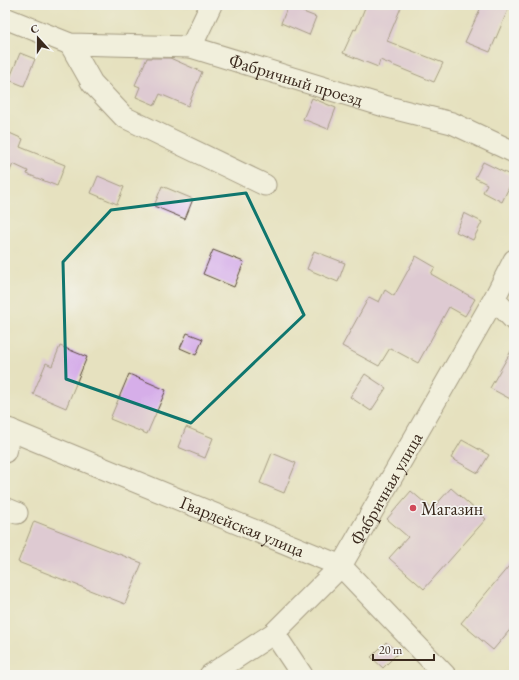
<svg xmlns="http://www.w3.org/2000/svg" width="519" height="680" viewBox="0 0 519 680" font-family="'EB Garamond',serif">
<rect width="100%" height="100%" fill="#f6f6f2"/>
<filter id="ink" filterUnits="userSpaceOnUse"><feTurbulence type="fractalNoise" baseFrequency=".025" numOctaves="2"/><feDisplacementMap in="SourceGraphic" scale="8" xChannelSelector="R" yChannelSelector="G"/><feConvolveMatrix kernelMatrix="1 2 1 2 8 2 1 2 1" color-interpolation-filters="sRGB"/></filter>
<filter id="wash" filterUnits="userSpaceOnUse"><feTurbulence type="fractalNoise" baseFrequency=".012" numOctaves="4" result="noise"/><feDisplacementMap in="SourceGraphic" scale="16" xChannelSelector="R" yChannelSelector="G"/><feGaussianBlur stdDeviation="0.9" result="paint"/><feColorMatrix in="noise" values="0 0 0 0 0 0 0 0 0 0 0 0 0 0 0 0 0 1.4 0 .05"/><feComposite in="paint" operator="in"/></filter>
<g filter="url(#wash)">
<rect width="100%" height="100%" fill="#e6e1bf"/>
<g id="blocks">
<!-- building -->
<path fill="#d6aee9" d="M 366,5 L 402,5 L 387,41 L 443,63 L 434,82 L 380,60 L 378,67 L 343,53 L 354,29 L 356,30 Z
M 482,5 L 510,5 L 490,52 L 465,42 Z
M 288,6 L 316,17 L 309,35 L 281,23 Z
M 20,53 L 35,59 L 24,86 L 9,80 Z
M 147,58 L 170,58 L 202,72 L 188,106 L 160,94 L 155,105 L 136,97 L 140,87 L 135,85 Z
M 312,98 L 336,108 L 328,129 L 303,119 Z
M 5,131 L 23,139 L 20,147 L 65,165 L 57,186 L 27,174 L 28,171 L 13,164 L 5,182 Z
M 483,162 L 514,177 L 502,202 L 483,192 L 487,184 L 475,178 Z
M 98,176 L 124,187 L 117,204 L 91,193 Z
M 162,186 L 193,199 L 185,219 L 154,206 Z
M 464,213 L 482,222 L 473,240 L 456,232 Z
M 213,250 L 244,262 L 234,287 L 203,274 Z
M 314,251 L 345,263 L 338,282 L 307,269 Z
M 416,256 L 435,267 L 431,274 L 475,299 L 465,316 L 449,307 L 418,363 L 390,348 L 379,366 L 342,346 L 369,297 L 379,302 L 385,290 L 394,296 Z
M 187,333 L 203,339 L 196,355 L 180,348 Z
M 60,346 L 87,357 L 66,408 L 33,394 L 46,363 L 52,366 Z
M 514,346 L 514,401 L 490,388 Z
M 129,374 L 166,390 L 147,434 L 110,419 Z
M 365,374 L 386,388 L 371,411 L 350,397 Z
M 186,427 L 213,438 L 205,458 L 178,447 Z
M 462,440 L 489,455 L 478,473 L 451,458 Z
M 272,453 L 296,463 L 284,493 L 260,483 Z
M 451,488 L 486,519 L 424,589 L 389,558 L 408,537 L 387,519 L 411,491 L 432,509 Z
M 34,521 L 142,563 L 125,604 L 18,562 Z
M 514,560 L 514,625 L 493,650 L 461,623 Z
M 386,642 L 398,653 L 383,668 L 371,657 Z"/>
</g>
</g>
<g filter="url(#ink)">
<use href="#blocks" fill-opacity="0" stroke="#554536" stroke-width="1"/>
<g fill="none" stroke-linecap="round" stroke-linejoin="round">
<defs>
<g id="minor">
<path id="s1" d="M 5,18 L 70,44 L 191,47 L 384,106 L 452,123 L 514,152"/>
<path d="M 70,44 L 92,83 L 124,117 L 265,185"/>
<path d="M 191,47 L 211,5"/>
<path d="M 494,299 L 514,320"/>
<path id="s2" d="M 5,428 L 341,566 L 445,675"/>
<path d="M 5,452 L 11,430"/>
<path d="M 5,508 L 17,513"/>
<path d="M 274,633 L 302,675"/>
<path id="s3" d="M 210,675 L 274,633 L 341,566 L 494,299 L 514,260"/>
</g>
</defs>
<!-- minor casing -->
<use href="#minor" stroke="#554536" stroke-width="23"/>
<!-- minor -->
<use href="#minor" stroke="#fff" stroke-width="21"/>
</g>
</g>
<!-- marked area -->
<path d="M0 0H519V680H0ZM 246,193 L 304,315 L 191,423 L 66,379 L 63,262 L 111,210 Z" fill="#e6e1bf" fill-opacity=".55" fill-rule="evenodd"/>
<path fill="none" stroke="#0f766e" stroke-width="3" stroke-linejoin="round" d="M 246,193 L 304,315 L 191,423 L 66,379 L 63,262 L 111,210 Z"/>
<!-- markers -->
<circle fill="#d1495b" stroke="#f6f6f2" stroke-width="1.5" cx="413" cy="508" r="4"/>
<g text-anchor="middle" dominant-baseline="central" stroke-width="3" stroke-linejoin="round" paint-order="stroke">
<!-- street labels -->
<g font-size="18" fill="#3b2a1e" stroke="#f6f6f2">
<text stroke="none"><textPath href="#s1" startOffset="301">Фабричный проезд</textPath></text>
<text stroke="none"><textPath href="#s3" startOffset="261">Фабричная улица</textPath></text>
<text stroke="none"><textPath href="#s2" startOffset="257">Гвардейская улица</textPath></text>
</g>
<!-- poi labels -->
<g font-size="18" fill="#3b2a1e" stroke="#f6f6f2" text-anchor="start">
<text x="421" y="508">Магазин</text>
</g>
</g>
<!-- margin -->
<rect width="519" height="680" fill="none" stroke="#f6f6f2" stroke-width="20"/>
<!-- north arrow -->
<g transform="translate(38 38) rotate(339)" stroke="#f6f6f2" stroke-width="3" paint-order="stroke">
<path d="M0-3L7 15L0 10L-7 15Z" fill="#3b2a1e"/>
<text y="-6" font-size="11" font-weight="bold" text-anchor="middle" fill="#3b2a1e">С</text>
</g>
<!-- scale -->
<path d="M373 654v6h61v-6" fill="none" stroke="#3b2a1e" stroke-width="2"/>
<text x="379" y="654" font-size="12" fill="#3b2a1e" stroke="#f6f6f2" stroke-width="3" paint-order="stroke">20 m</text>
</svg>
